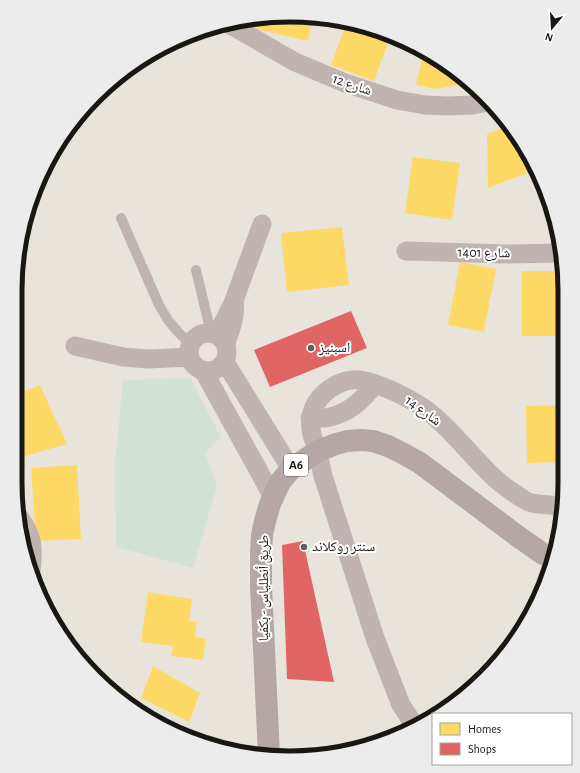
<svg xmlns="http://www.w3.org/2000/svg" width="580" height="773" viewBox="0 0 580 773" font-family="'Alegreya Sans','Noto Naskh Arabic',sans-serif">
<rect width="100%" height="100%" fill="#e8e4dc"/>
<!-- green -->
<path fill="#d3e2d5" d="M 190,378 L 221,437 L 205,453 L 217,486 L 193,568 L 116,547 L 115,465 L 123,380 Z"/>
<!-- homes -->
<path fill="#ffd966" d="M 290,15 L 313,17 L 308,41 L 251,28 L 253,19 Z
M 347,21 L 391,35 L 374,81 L 331,65 Z
M 424,51 L 443,61 L 469,83 L 436,89 L 416,85 Z
M 509,125 L 519,137 L 535,170 L 488,188 L 487,134 Z
M 413,157 L 460,163 L 452,220 L 405,213 Z
M 342,227 L 349,285 L 287,292 L 281,233 Z
M 460,262 L 496,269 L 484,332 L 448,325 Z
M 522,271 L 563,271 L 563,336 L 522,336 Z
M 40,385 L 67,444 L 18,458 L 15,436 L 15,395 Z
M 563,405 L 563,462 L 527,463 L 526,406 Z
M 77,465 L 81,539 L 36,541 L 31,468 Z
M 148,592 L 192,599 L 189,621 L 197,622 L 195,637 L 206,639 L 203,660 L 171,656 L 173,646 L 141,642 Z
M 153,666 L 200,693 L 189,722 L 141,698 Z"/>
<!-- shops -->
<path fill="#e06666" d="M 351,311 L 367,348 L 270,387 L 254,350 Z
M 303,541 L 334,682 L 287,679 L 282,545 Z"/>
<g fill="none" stroke-linecap="round" stroke-linejoin="round">
<!-- lane -->
<path stroke="#c0b4b2" stroke-width="10" d="M 121,218 L 159,305 L 168,320 L 179,333 L 190,344
M 196,270 L 211,333
M 228,350 C 234,333 242,316 238,298"/>
<!-- street -->
<path stroke="#c0b4b2" stroke-width="19" d="M 227,23 L 295,62 L 345,83 L 397,100 L 425,105 L 448,106 L 473,105 L 490,102
M 406,251 L 505,254 L 562,253
M189 352a19 19 0 1 1 38 0a19 19 0 1 1-38 0Z
M 217,335 L 233,303 L 262,224
M 75,346 L 123,357 L 149,359 L 190,357
M 225,362 L 291,469
M 203,370 L 273,497
M 310,418 C 315,418 321,418 326,418 C 348,414 362,401 375,384
M 20,518 C 33,536 34,549 31,571
M 415,726 L 401,705 L 375,638 L 323,476 C 321,468 320,460 318,453 C 316,445 312,438 311,429 C 308,410 319,394 336,385 C 342,382 352,379 359,380 C 381,383 419,402 435,417 C 463,441 483,473 514,493 C 519,496 526,502 532,503 C 541,505 554,505 563,506"/>
<!-- highway -->
<path stroke="#b5a7a5" stroke-width="22" d="M 269,755 L 261,585 L 261,554 L 262,535 L 265,521 L 270,504 L 280,482 L 291,469 L 318,451 L 336,444 L 347,441 L 361,440 L 373,441 L 388,446 L 404,454 L 420,463 L 516,535 L 543,554 L 553,559"/>
</g>
<!-- markers -->
<g fill="#615f59" stroke="#fff" stroke-width="1.5">
<circle cx="311" cy="348" r="4"/>
<circle cx="304" cy="547" r="4"/>
</g>
<g text-anchor="middle" dominant-baseline="central" stroke-width="4" stroke-linejoin="round" paint-order="stroke">
<!-- shield labels -->
<rect fill="#fff" stroke="#5e5d59" stroke-width="1" x="284" y="454" width="24" height="22" rx="3"/>
<g font-size="13" font-weight="bold" fill="#191712">
<text x="296" y="465">A6</text>
</g>
<!-- street labels -->
<g font-size="14" fill="#191712" stroke="#fff">
<text transform="translate(352 85) rotate(19)">شارع 12</text>
<text transform="translate(484 253) rotate(1)">شارع 1401</text>
<text transform="translate(423 411) rotate(36)">شارع 14</text>
<text transform="translate(264 588) rotate(-90)">طريق أنطلياس - بكفيا</text>
</g>
<!-- poi labels -->
<g font-size="14" fill="#191712" stroke="#fff" text-anchor="start">
<text x="319" y="348">اسبنيز</text>
<text x="312" y="547">سنتر روكلاند</text>
</g>
</g>
<!-- crop -->
<path d="M0 0H580V773H0ZM290 22H290A268 268 0 0 1 558 290V483A268 268 0 0 1 290 751H290A268 268 0 0 1 22 483V290A268 268 0 0 1 290 22Z" fill="#edecec" fill-rule="evenodd"/>
<path fill="none" stroke="#191712" stroke-width="5" d="M290 22H290A268 268 0 0 1 558 290V483A268 268 0 0 1 290 751H290A268 268 0 0 1 22 483V290A268 268 0 0 1 290 22Z"/>
<!-- legend -->
<rect x="432" y="713" width="140" height="52" fill="#ffffff" stroke="#a3a2a0"/>
<rect x="440" y="723" width="20" height="12" fill="#ffd966" stroke="#a3a2a0"/>
<text x="468" y="733" font-size="12" fill="#191712">Homes</text>
<rect x="440" y="743" width="20" height="12" fill="#e06666" stroke="#a3a2a0"/>
<text x="468" y="753" font-size="12" fill="#191712">Shops</text>
<!-- north arrow -->
<g transform="translate(552 28) rotate(198)" stroke="#ffffff" stroke-width="3" paint-order="stroke">
<path d="M0-3L7 15L0 10L-7 15Z" fill="#191712"/>
<text y="-6" font-size="11" font-weight="bold" text-anchor="middle" fill="#191712">N</text>
</g>
</svg>
